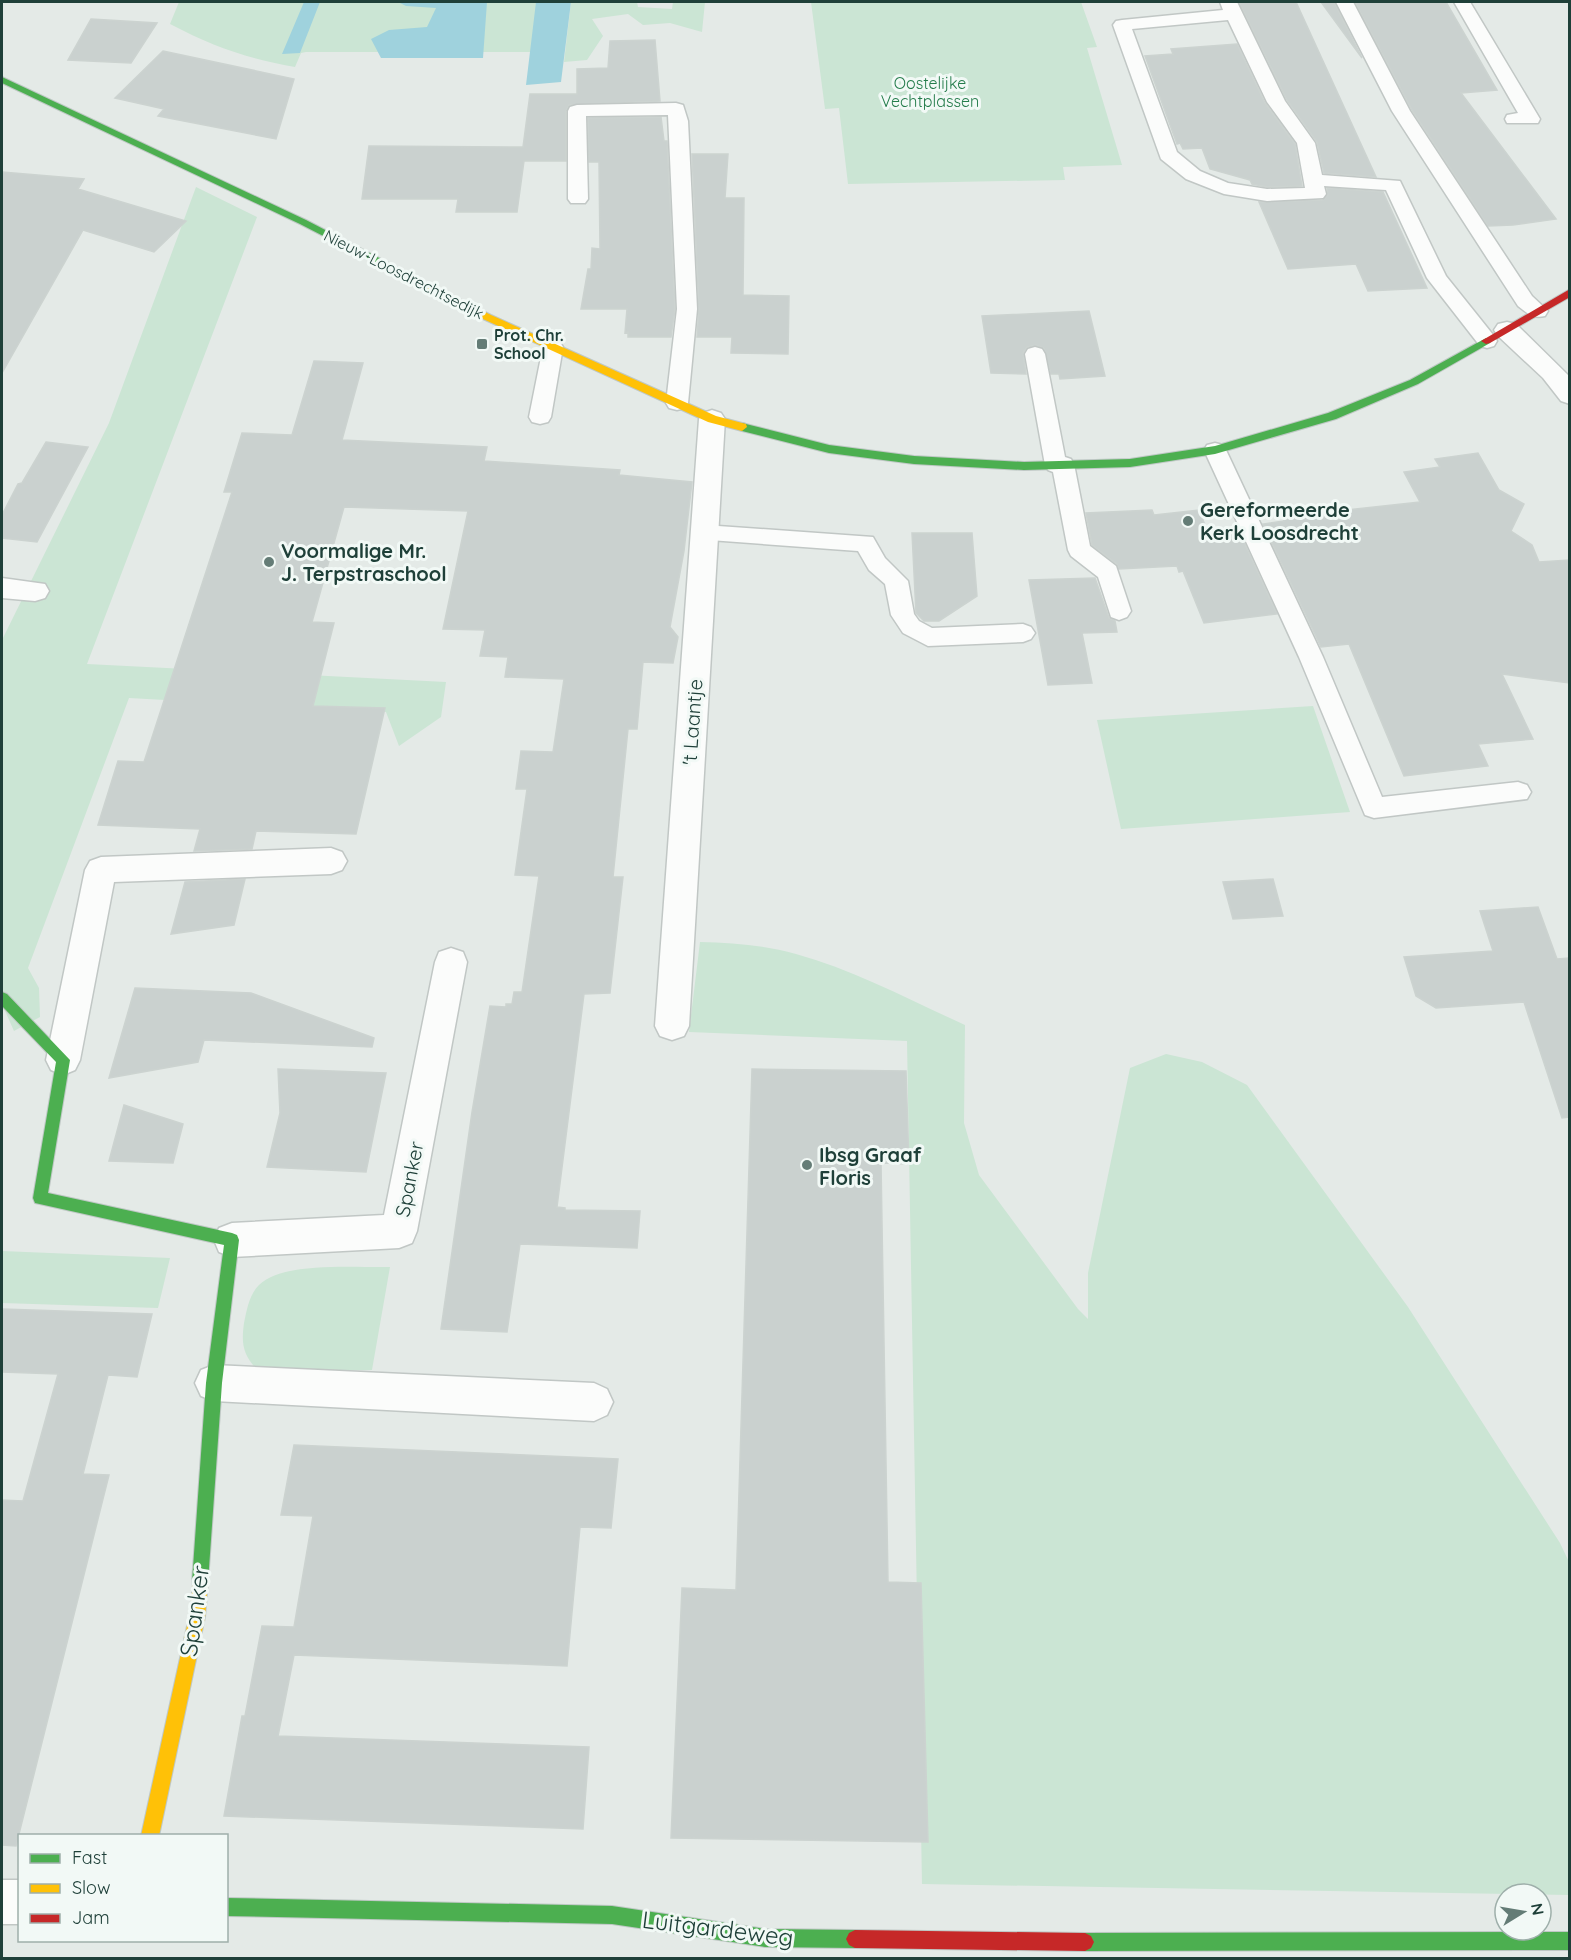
<svg xmlns="http://www.w3.org/2000/svg" width="1571" height="1960" viewBox="0 0 1571 1960" font-family="Quicksand,sans-serif">
<rect width="100%" height="100%" fill="#e4eae7"/>
<!-- green -->
<path fill="#cbe5d4" d="M 179,2 L 565,2 L 562,52 L 306,52 L 301,53 L 295,67 C 246,58 214,47 170,24 Z
M 571,2 L 637,2 L 638,7 L 672,9 L 673,2 L 705,2 L 702,32 L 670,23 L 643,25 L 628,14 L 592,19 L 603,36 L 587,60 L 564,62 Z
M 811,2 L 1081,2 L 1097,47 L 1087,48 L 1122,165 L 1063,167 L 1065,180 L 848,184 L 839,108 L 825,109 Z
M 196,187 L 257,217 L 87,664 L 446,682 L 441,717 L 399,746 L 386,712 L 129,698 L 28,968 L 39,988 L 40,1017 L 14,1031 L 2,1004 L 2,640 L 109,423 Z
M 1313,706 L 1350,812 L 1121,829 L 1097,720 Z
M 700,942 C 733,943 764,945 796,954 C 854,970 910,1000 965,1025 L 964,1123 L 979,1175 L 1078,1309 L 1088,1319 L 1088,1273 L 1130,1068 L 1166,1054 L 1202,1062 L 1247,1085 L 1408,1307 L 1560,1543 L 1569,1562 L 1569,1895 L 922,1884 L 907,1041 L 689,1032 Z
M 2,1251 L 170,1258 L 158,1308 L 2,1303 Z
M 390,1267 L 372,1370 L 259,1372 C 243,1355 241,1345 244,1323 C 247,1309 249,1295 259,1285 C 283,1261 357,1268 390,1267 Z"/>
<!-- water -->
<path fill="#9fd2dd" d="M 304,2 L 320,2 L 300,53 L 282,54 Z
M 398,2 L 487,2 L 483,58 L 381,58 L 371,39 L 389,30 L 427,27 L 436,8 L 406,6 Z
M 536,2 L 571,2 L 561,82 L 526,85 Z"/>
<!-- building -->
<path fill="#cad1cf" stroke="#ccd3d0" stroke-width="1.5" d="M 1239,2 L 1296,2 L 1376,177 L 1324,173 L 1317,142 L 1287,100 Z
M 1321,2 L 1334,2 L 1362,58 Z
M 1355,2 L 1446,2 L 1497,90 L 1461,93 L 1556,219 L 1513,225 L 1488,226 L 1412,110 Z
M 91,19 L 157,23 L 131,63 L 68,60 Z
M 655,40 L 660,101 L 569,105 L 566,111 L 566,161 L 524,161 L 517,212 L 456,212 L 458,199 L 362,199 L 369,146 L 523,147 L 530,94 L 577,94 L 577,69 L 608,68 L 610,41 Z
M 1237,44 L 1265,103 L 1295,144 L 1302,186 L 1267,187 L 1252,184 L 1250,180 L 1210,169 L 1202,148 L 1183,149 L 1180,143 L 1177,144 L 1145,56 L 1173,54 L 1171,49 Z
M 163,51 L 294,79 L 276,139 L 158,116 L 164,109 L 115,98 Z
M 661,117 L 664,141 L 667,141 L 675,309 L 671,337 L 628,337 L 628,332 L 625,333 L 627,309 L 581,309 L 588,269 L 591,269 L 592,248 L 600,249 L 599,162 L 589,162 L 588,118 Z
M 692,154 L 728,154 L 725,198 L 744,198 L 743,295 L 789,296 L 788,354 L 731,353 L 732,337 L 697,337 L 699,309 Z
M 2,172 L 84,179 L 78,189 L 186,221 L 154,252 L 83,230 L 2,373 Z
M 1327,188 L 1383,192 L 1427,288 L 1368,291 L 1356,264 L 1288,269 L 1259,202 L 1323,200 L 1328,195 Z
M 1089,311 L 1105,376 L 1060,379 L 1059,374 L 1051,374 L 1044,348 L 1036,345 L 1027,347 L 1023,353 L 1026,374 L 991,373 L 982,316 Z
M 314,361 L 363,363 L 342,440 L 487,447 L 484,461 L 620,470 L 619,475 L 692,482 L 684,551 L 670,627 L 678,637 L 673,663 L 643,662 L 637,729 L 628,729 L 613,877 L 623,877 L 610,993 L 584,994 L 557,1207 L 565,1208 L 565,1210 L 640,1211 L 637,1248 L 520,1244 L 507,1332 L 441,1329 L 472,1112 L 490,1006 L 506,1007 L 506,1004 L 512,1004 L 514,992 L 522,992 L 539,876 L 515,875 L 527,789 L 516,789 L 521,751 L 553,752 L 564,679 L 505,677 L 508,657 L 480,656 L 485,630 L 443,629 L 468,511 L 344,507 L 312,622 L 334,623 L 313,706 L 385,708 L 356,834 L 256,831 L 252,849 L 194,851 L 200,829 L 98,825 L 118,761 L 144,762 L 232,492 L 224,492 L 242,433 L 292,435 Z
M 46,442 L 88,447 L 37,542 L 2,538 L 2,515 L 18,484 L 22,483 Z
M 1478,453 L 1499,490 L 1524,504 L 1511,531 L 1532,545 L 1539,562 L 1569,560 L 1569,683 L 1502,674 L 1533,739 L 1478,744 L 1488,766 L 1404,776 L 1349,644 L 1321,647 L 1263,524 L 1284,521 L 1282,517 L 1420,502 L 1404,472 L 1440,467 L 1435,459 Z
M 1152,510 L 1154,515 L 1199,510 L 1207,530 L 1237,527 L 1277,614 L 1204,623 L 1183,571 L 1179,572 L 1177,566 L 1119,569 L 1117,564 L 1092,545 L 1086,513 Z
M 912,533 L 972,533 L 977,596 L 939,621 L 924,621 L 916,613 Z
M 1095,578 L 1109,618 L 1115,621 L 1117,632 L 1082,633 L 1092,683 L 1048,685 L 1029,580 Z
M 245,879 L 234,925 L 171,934 L 185,882 Z
M 1273,879 L 1283,916 L 1233,919 L 1223,882 Z
M 1538,907 L 1557,959 L 1569,958 L 1569,1117 L 1562,1118 L 1524,1002 L 1436,1008 L 1416,996 L 1404,957 L 1493,951 L 1480,911 Z
M 135,988 L 251,993 L 374,1038 L 372,1047 L 204,1040 L 198,1062 L 109,1078 Z
M 278,1069 L 386,1073 L 366,1172 L 267,1167 L 280,1113 Z
M 752,1069 L 906,1071 L 909,1164 L 881,1163 L 888,1582 L 921,1583 L 928,1842 L 671,1838 L 682,1588 L 736,1590 Z
M 124,1105 L 183,1124 L 173,1163 L 109,1161 Z
M 2,1309 L 152,1314 L 137,1377 L 108,1375 L 83,1474 L 109,1475 L 16,1846 L 2,1845 L 2,1500 L 23,1501 L 58,1374 L 2,1372 Z
M 294,1445 L 618,1459 L 611,1528 L 580,1527 L 567,1666 L 294,1655 L 278,1736 L 589,1747 L 583,1829 L 224,1816 L 242,1716 L 245,1716 L 262,1626 L 294,1627 L 313,1516 L 281,1515 Z"/>
<g fill="none" stroke-linecap="round" stroke-linejoin="round">
<defs>
<path id="lane" d="M 1220,2 L 1237,2 L 1285,101 L 1315,143 L 1322,175 L 1400,181 L 1446,276 L 1494,336 L 1497,341 L 1494,346 L 1487,348 L 1480,346 L 1427,278 L 1386,190 L 1324,186 L 1326,194 L 1323,198 L 1267,201 L 1224,194 L 1186,179 L 1161,159 L 1113,25 L 1116,21 L 1122,20 L 1223,10 ZM 1228,20 L 1267,102 L 1297,143 L 1305,188 L 1267,189 L 1228,183 L 1200,171 L 1177,152 L 1132,29 Z
M 1336,2 L 1353,2 L 1410,111 L 1532,296 L 1548,311 L 1545,316 C 1533,319 1527,313 1518,306 L 1392,111 Z
M 1454,2 L 1470,2 L 1540,119 L 1538,123 L 1507,123 L 1505,119 L 1507,115 L 1518,113 Z
M 676,103 L 683,105 L 688,121 L 697,309 L 688,403 L 685,408 L 677,410 L 669,408 L 666,403 L 677,309 L 668,115 L 586,116 L 588,199 L 585,203 L 571,203 L 568,199 L 568,111 L 570,107 L 577,105 Z
M 553,340 L 560,342 L 563,347 L 551,417 L 548,422 L 540,424 L 532,422 L 529,417 L 543,347 L 546,342 Z
M 1035,347 L 1042,349 L 1045,354 L 1065,457 L 1071,459 L 1074,464 L 1090,546 L 1116,566 L 1131,611 L 1127,617 L 1119,620 L 1111,617 L 1098,577 L 1071,556 L 1068,550 L 1053,472 L 1048,470 L 1045,465 L 1025,354 L 1028,349 Z
M 1215,443 L 1223,445 L 1226,450 L 1323,657 L 1382,797 L 1518,782 L 1527,785 L 1531,792 L 1527,799 L 1374,818 L 1365,815 L 1299,657 L 1204,450 L 1207,445 Z
M 704,525 L 873,537 L 885,558 L 908,581 L 914,614 L 919,621 L 932,628 L 1023,624 L 1031,627 L 1035,633 L 1031,639 L 1023,642 L 928,646 L 903,633 L 891,615 L 885,584 L 869,570 L 858,551 L 696,539 L 693,533 L 696,527 Z"/>
<path id="street" d="M 1507,322 L 1516,324 L 1570,377 L 1570,404 L 1561,401 L 1543,378 L 1498,336 L 1494,330 L 1498,324 Z
M 712,410 L 721,413 L 725,419 L 689,1026 L 684,1036 L 672,1040 L 660,1036 L 655,1026 L 699,419 L 703,413 Z
M 2,578 L 45,584 L 49,591 L 45,598 L 35,601 L 2,598 Z
M 331,848 L 342,852 L 347,861 L 342,870 L 331,874 L 114,882 L 80,1060 L 75,1070 L 63,1075 L 51,1070 L 46,1060 L 85,870 L 90,861 L 101,857 Z
M 451,948 L 463,952 L 467,962 L 417,1231 L 412,1243 L 399,1248 L 232,1257 L 219,1252 L 214,1240 L 219,1228 L 232,1223 L 384,1215 L 435,962 L 439,952 Z
M 214,1365 L 594,1383 L 607,1389 L 613,1402 L 607,1415 L 594,1421 L 214,1401 L 201,1396 L 195,1383 L 201,1370 Z
M 2,1880 L 20,1880 L 20,1924 L 2,1924 Z"/>
<path id="fast" d="M 2,77 L 306,220 L 437,288 L 432,291 L 428,290 L 300,224 L 2,83 Z
M 1486,338 L 1491,341 L 1490,343 L 1418,384 L 1336,419 L 1215,454 L 1130,467 L 1024,470 L 914,464 L 829,453 L 742,431 L 737,427 L 742,423 L 829,445 L 914,456 L 1024,462 L 1130,459 L 1215,446 L 1328,413 L 1410,380 Z
M 2,992 L 7,994 L 70,1060 L 48,1193 L 232,1233 L 237,1235 L 239,1240 L 222,1383 L 208,1582 L 206,1588 L 200,1590 L 194,1588 L 192,1582 L 206,1383 L 224,1245 L 35,1203 L 33,1198 L 56,1062 L 2,1006 Z
M 226,1898 L 612,1906 L 765,1929 L 855,1930 L 861,1933 L 864,1939 L 861,1945 L 855,1948 L 765,1947 L 612,1924 L 226,1916 Z
M 1570,1932 L 1570,1950 L 1085,1951 L 1079,1948 L 1076,1942 L 1079,1936 L 1085,1933 Z"/>
<path id="slow" d="M 432,285 L 491,315 L 716,416 L 746,424 L 747,427 L 742,431 L 708,422 L 483,319 L 428,290 L 428,286 Z
M 200,1574 L 206,1576 L 208,1582 L 205,1617 L 159,1836 L 141,1836 L 189,1617 L 194,1576 Z"/>
<path id="jam" d="M 1570,289 L 1570,297 L 1490,343 L 1486,344 L 1481,341 Z
M 855,1930 L 1085,1933 L 1091,1936 L 1094,1942 L 1091,1948 L 1085,1951 L 855,1948 L 849,1945 L 846,1939 L 849,1933 Z"/>
</defs>
<!-- lane casing -->
<use href="#lane" stroke="#c1c7c5" stroke-width="3"/>
<!-- street casing -->
<use href="#street" stroke="#c1c7c5" stroke-width="3"/>
<!-- fast casing -->
<use href="#fast" stroke="#bfc8c5" stroke-width="2"/>
<!-- slow casing -->
<use href="#slow" stroke="#bfc8c5" stroke-width="2"/>
<!-- jam casing -->
<use href="#jam" stroke="#bfc8c5" stroke-width="2"/>
<!-- lane -->
<use href="#lane" fill="#fbfcfb" fill-rule="evenodd"/>
<!-- street -->
<use href="#street" fill="#fbfcfb" fill-rule="evenodd"/>
<!-- fast -->
<use href="#fast" fill="#4caf50" fill-rule="evenodd"/>
<!-- slow -->
<use href="#slow" fill="#ffc107" fill-rule="evenodd"/>
<!-- jam -->
<use href="#jam" fill="#c62828" fill-rule="evenodd"/>
</g>
<!-- markers -->
<g fill="#647c76" stroke="#f2f9f6" stroke-width="2">
<rect x="476" y="338" width="12" height="12" rx="3"/>
<circle cx="1188" cy="521" r="6"/>
<circle cx="269" cy="562" r="6"/>
<circle cx="807" cy="1165" r="6"/>
</g>
<g text-anchor="middle" dominant-baseline="central" stroke-width="6" stroke-linejoin="round" paint-order="stroke">
<!-- far-park labels -->
<g font-size="16" fill="#247c4b" stroke="#f2f9f6">
<text x="930" y="83">Oostelijke<tspan x="930" dy="18">Vechtplassen</tspan></text>
</g>
<!-- far-street labels -->
<g font-size="16" fill="#1f4039" stroke="#f2f9f6">
<text transform="translate(404 274) rotate(27)">Nieuw-Loosdrechtsedijk</text>
</g>
<!-- far-poi labels -->
<g font-size="16" font-weight="bold" fill="#1f4039" stroke="#f2f9f6" text-anchor="start">
<text x="494" y="335">Prot. Chr.<tspan x="494" dy="18">School</tspan></text>
</g>
<!-- poi labels -->
<g font-size="20" font-weight="bold" fill="#1f4039" stroke="#f2f9f6" text-anchor="start">
<text x="1200" y="509">Gereformeerde<tspan x="1200" dy="23">Kerk Loosdrecht</tspan></text>
<text x="281" y="550">Voormalige Mr.<tspan x="281" dy="23">J. Terpstraschool</tspan></text>
<text x="819" y="1154">Ibsg Graaf<tspan x="819" dy="23">Floris</tspan></text>
</g>
<!-- street labels -->
<g font-size="20" fill="#1f4039" stroke="#f2f9f6">
<text transform="translate(692 722) rotate(-86)">'t Laantje</text>
<text transform="translate(409 1179) rotate(-79)">Spanker</text>
</g>
<!-- near-street labels -->
<g font-size="24" fill="#1f4039" stroke="#f2f9f6">
<text transform="translate(194 1611) rotate(-82)">Spanker</text>
<text transform="translate(718 1928) rotate(7)">Luitgardeweg</text>
</g>
</g>
<!-- border -->
<rect width="1571" height="1960" fill="none" stroke="#1f4039" stroke-width="6"/>
<!-- legend -->
<rect x="18" y="1834" width="210" height="108" fill="#f2f9f6" stroke="#9eafaa" stroke-width="1.5"/>
<rect x="30" y="1854" width="30" height="9" fill="#4caf50" stroke="#9eafaa" stroke-width="1.5"/>
<text x="72" y="1864" font-size="18" fill="#1f4039">Fast</text>
<rect x="30" y="1884" width="30" height="9" fill="#ffc107" stroke="#9eafaa" stroke-width="1.5"/>
<text x="72" y="1894" font-size="18" fill="#1f4039">Slow</text>
<rect x="30" y="1914" width="30" height="9" fill="#c62828" stroke="#9eafaa" stroke-width="1.5"/>
<text x="72" y="1924" font-size="18" fill="#1f4039">Jam</text>
<!-- north arrow -->
<g transform="translate(1523 1912) rotate(79)"><circle r="28" fill="#f2f9f6" stroke="#9eafaa" stroke-width="1.5"/>
<path d="M0-4.5L10 22L0 15L-10 22Z" fill="#647c76"/>
<text y="-9" font-size="16" font-weight="bold" text-anchor="middle" fill="#1f4039">N</text>
</g>
</svg>
